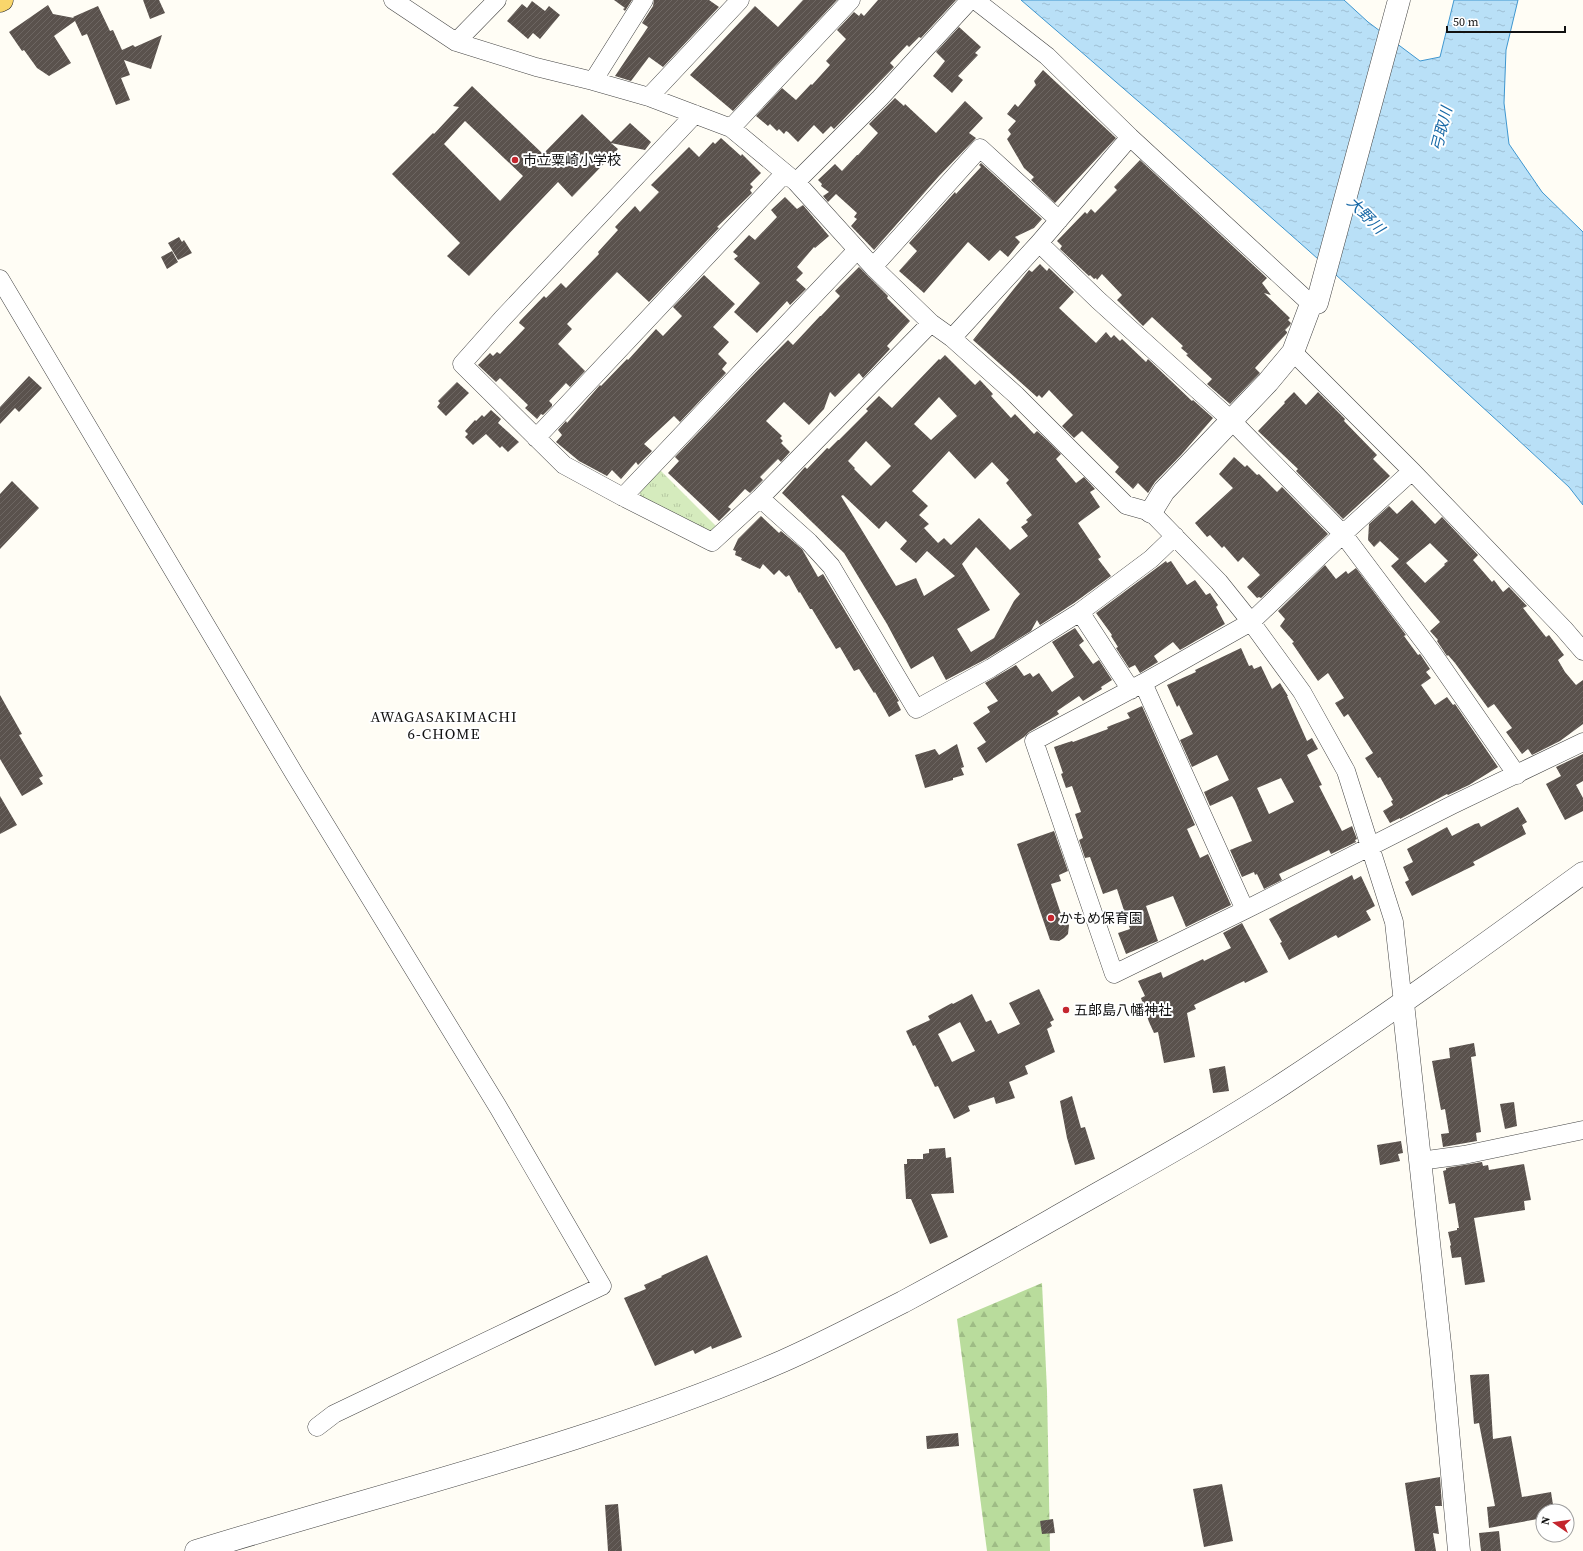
<svg xmlns="http://www.w3.org/2000/svg" width="1583" height="1551" viewBox="0 0 1583 1551" font-family="'Source Serif 4','Noto Sans JP',serif">
<defs>
<pattern id="forest-firs" width="22" height="20" patternUnits="userSpaceOnUse"><rect width="22" height="20" fill="#b9dc9c"/><path d="M5 1l3.5 6h-7zM16 11l3.5 6h-7z" fill="#9ebc85"/></pattern>
<pattern id="park-tufts" width="24" height="20" patternUnits="userSpaceOnUse"><rect width="24" height="20" fill="#d5ebbd"/><path d="M3 7l-1-3M5 7V3M7 7l1-3M15 17l-1-3M17 17v-4M19 17l1-3" fill="none" stroke="#b6c8a1"/></pattern>
<pattern id="water-ripples" width="26" height="14" patternUnits="userSpaceOnUse"><rect width="26" height="14" fill="#b9e0f7"/><path d="M2 4q2-2 4 0t4 0M15 11q2-2 4 0t4 0" fill="none" stroke="#9ebfd3"/></pattern>
<pattern id="building-hatch" width="6" height="6" patternUnits="userSpaceOnUse"><rect width="6" height="6" fill="#5a524d"/><path d="M-1 1l2-2M0 6l6-6M5 7l2-2" fill="none" stroke="#6d6662"/></pattern>
</defs>
<rect width="100%" height="100%" fill="#fffdf5"/>
<!-- forest -->
<path fill="url(#forest-firs)" d="M 1042,1283 L 1047,1391 L 1050,1551 L 987,1551 L 957,1319 Z"/>
<!-- park -->
<path fill="url(#park-tufts)" d="M 658,468 L 718,528 L 707,533 L 641,498 L 639,490 Z"/>
<!-- water -->
<path fill="url(#water-ripples)" stroke="#3f96cf" d="M 1021,0 L 1344,0 L 1368,22 L 1420,61 L 1440,57 L 1454,0 L 1518,0 L 1506,50 L 1504,103 L 1509,144 L 1542,192 L 1583,232 L 1583,505 L 1569,487 C 1390,320 1206,159 1021,0 Z"/>
<!-- building -->
<path fill="url(#building-hatch)" fill-rule="evenodd" d="M 143,0 L 159,0 L 165,13 L 150,19 Z
M 614,0 L 632,0 L 625,11 L 623,9 L 625,8 Z
M 654,0 L 709,0 L 719,7 L 663,67 L 649,57 L 631,81 L 615,76 L 648,27 L 642,23 L 653,6 Z
M 803,0 L 837,0 L 733,111 L 690,75 L 755,6 L 778,27 Z
M 878,0 L 956,0 L 921,38 L 919,37 L 909,47 L 907,45 L 890,63 L 894,67 L 834,129 L 831,126 L 823,134 L 814,125 L 798,142 L 788,132 L 786,131 L 784,134 L 779,129 L 777,131 L 770,124 L 768,126 L 756,116 L 782,88 L 796,100 L 811,84 L 812,85 L 830,65 L 826,61 L 846,39 L 837,30 L 854,12 L 859,16 L 861,13 L 864,16 Z
M 532,1 L 545,11 L 549,6 L 560,15 L 540,39 L 533,33 L 528,39 L 507,21 L 522,4 L 527,8 Z
M 48,5 L 53,14 L 74,18 L 73,17 L 98,6 L 110,31 L 113,30 L 122,50 L 133,45 L 135,47 L 162,35 L 151,69 L 124,60 L 130,75 L 121,78 L 130,100 L 116,105 L 87,34 L 82,36 L 75,21 L 54,36 L 71,63 L 49,76 L 37,68 L 24,50 L 22,51 L 9,32 Z
M 959,27 L 981,47 L 975,53 L 978,55 L 958,76 L 963,80 L 952,93 L 933,76 L 945,61 L 936,52 Z
M 1043,70 L 1116,138 L 1055,203 L 1031,180 L 1034,177 L 1024,168 L 1007,139 L 1011,134 L 1008,130 L 1016,121 L 1007,114 L 1015,104 L 1018,107 L 1036,85 L 1034,81 Z
M 472,86 L 543,154 L 582,114 L 611,142 L 630,123 L 651,142 L 645,150 L 611,143 L 618,149 L 572,197 L 558,182 L 469,276 L 447,256 L 460,243 L 392,174 L 433,133 L 434,134 L 459,107 L 453,106 ZM 465,121 L 523,176 L 500,201 L 444,144 Z
M 895,98 L 904,106 L 905,104 L 936,133 L 965,101 L 983,118 L 969,133 L 976,138 L 939,176 L 874,250 L 851,226 L 857,219 L 854,217 L 857,213 L 836,194 L 828,202 L 823,196 L 829,192 L 821,186 L 822,184 L 818,180 L 835,164 L 842,171 L 857,155 L 858,155 L 878,133 L 869,124 Z
M 721,138 L 741,156 L 742,154 L 761,173 L 750,184 L 753,187 L 750,190 L 752,193 L 717,227 L 719,228 L 649,302 L 617,272 L 588,302 L 567,324 L 572,329 L 558,344 L 585,371 L 570,387 L 566,383 L 549,401 L 552,404 L 552,406 L 543,415 L 541,414 L 537,419 L 525,408 L 528,405 L 500,378 L 496,382 L 478,365 L 490,353 L 493,356 L 497,352 L 500,354 L 525,328 L 519,323 L 520,321 L 544,296 L 546,298 L 561,283 L 566,288 L 599,254 L 598,252 L 618,230 L 615,227 L 635,206 L 640,212 L 659,192 L 651,185 L 689,147 L 699,157 L 713,142 L 715,144 Z
M 1140,160 L 1267,278 L 1262,283 L 1271,295 L 1264,293 L 1290,318 L 1288,320 L 1291,323 L 1290,325 L 1285,330 L 1287,332 L 1287,333 L 1255,368 L 1260,373 L 1230,404 L 1207,384 L 1212,379 L 1186,355 L 1188,354 L 1181,348 L 1183,346 L 1152,317 L 1143,326 L 1117,300 L 1122,295 L 1102,274 L 1097,280 L 1096,278 L 1094,279 L 1090,275 L 1089,276 L 1060,249 L 1062,246 L 1057,241 L 1085,212 L 1087,214 L 1091,209 L 1095,213 L 1117,190 L 1114,187 Z
M 981,163 L 1042,219 L 1034,228 L 1015,237 L 1020,242 L 1008,257 L 1000,250 L 989,261 L 968,242 L 924,293 L 899,271 L 917,251 L 909,243 L 955,192 L 956,194 L 981,167 L 979,165 Z
M 785,197 L 797,209 L 803,205 L 829,236 L 815,248 L 814,247 L 797,267 L 803,273 L 796,280 L 806,289 L 790,305 L 787,301 L 757,333 L 734,312 L 760,283 L 734,259 L 738,256 L 733,252 L 749,235 L 755,240 L 777,217 L 771,210 Z
M 179,237 L 182,242 L 184,240 L 192,253 L 178,260 L 168,243 Z
M 172,251 L 178,262 L 167,269 L 161,257 Z
M 1040,264 L 1047,271 L 1049,268 L 1074,292 L 1059,308 L 1096,343 L 1106,332 L 1111,338 L 1114,335 L 1120,341 L 1122,339 L 1146,362 L 1148,359 L 1192,401 L 1193,400 L 1213,418 L 1181,455 L 1155,482 L 1148,493 L 1138,483 L 1133,489 L 1115,472 L 1119,467 L 1082,431 L 1074,438 L 1062,426 L 1073,415 L 1049,390 L 1042,398 L 1039,395 L 1037,397 L 973,340 L 1029,270 L 1032,272 Z
M 859,267 L 888,296 L 887,298 L 910,321 L 887,346 L 890,349 L 863,378 L 859,373 L 835,397 L 830,392 L 824,409 L 809,425 L 784,402 L 766,421 L 782,436 L 780,438 L 783,441 L 781,443 L 790,452 L 781,462 L 778,459 L 760,477 L 763,480 L 750,493 L 745,489 L 728,507 L 731,509 L 719,521 L 668,473 L 679,461 L 675,457 L 759,369 L 788,340 L 793,345 L 820,316 L 821,316 L 840,296 L 835,291 Z
M 704,275 L 735,304 L 713,327 L 729,342 L 718,354 L 727,363 L 722,369 L 726,373 L 680,422 L 674,416 L 644,444 L 652,451 L 638,465 L 636,462 L 621,479 L 612,470 L 607,476 L 579,461 L 556,442 L 562,435 L 558,430 L 566,421 L 567,423 L 600,385 L 601,386 L 627,359 L 628,360 L 656,329 L 663,336 L 682,316 L 673,307 Z
M 945,355 L 975,385 L 980,380 L 993,394 L 991,396 L 1011,418 L 1015,414 L 1034,434 L 1037,431 L 1048,441 L 1061,454 L 1056,459 L 1076,483 L 1084,477 L 1095,489 L 1090,492 L 1100,507 L 1078,523 L 1101,557 L 1098,559 L 1111,576 L 1074,603 L 1040,625 L 1037,620 L 1031,631 L 986,659 L 946,680 L 933,656 L 911,669 L 887,624 L 844,553 L 782,493 L 805,467 L 807,469 L 827,448 L 829,449 L 838,440 L 839,440 L 868,411 L 866,409 L 879,396 L 892,408 L 939,359 L 940,360 ZM 939,397 L 957,416 L 931,440 L 914,424 ZM 866,441 L 891,466 L 871,486 L 854,469 L 855,468 L 848,461 ZM 949,451 L 975,479 L 992,462 L 1009,480 L 1006,483 L 1032,515 L 1026,520 L 1028,522 L 1021,527 L 1028,536 L 1010,550 L 979,518 L 951,545 L 944,538 L 938,543 L 924,528 L 929,524 L 919,515 L 928,506 L 912,491 ZM 843,495 L 879,529 L 886,521 L 907,541 L 900,549 L 916,563 L 927,551 L 955,576 L 924,596 L 916,578 L 896,586 L 841,496 ZM 976,547 L 1020,594 L 1014,601 L 994,638 L 971,652 L 957,629 L 990,610 L 962,564 Z
M 29,376 L 42,388 L 19,412 L 15,408 L 0,424 L 0,407 Z
M 457,382 L 469,393 L 446,416 L 437,407 L 440,403 L 438,401 Z
M 1294,392 L 1306,405 L 1318,392 L 1345,419 L 1344,421 L 1377,455 L 1373,459 L 1390,476 L 1343,519 L 1296,471 L 1298,469 L 1258,431 L 1285,403 L 1284,402 Z
M 491,410 L 501,419 L 498,423 L 519,442 L 508,452 L 502,446 L 500,448 L 486,434 L 473,445 L 465,437 L 468,434 L 465,431 L 475,420 L 476,421 L 482,415 L 484,417 Z
M 1234,457 L 1245,467 L 1247,465 L 1257,475 L 1259,474 L 1277,492 L 1282,487 L 1328,534 L 1261,598 L 1259,597 L 1257,598 L 1247,587 L 1260,575 L 1243,557 L 1238,562 L 1224,546 L 1222,548 L 1210,535 L 1207,537 L 1195,523 L 1233,488 L 1219,474 Z
M 12,481 L 39,508 L 0,549 L 0,494 Z
M 1412,500 L 1435,524 L 1442,517 L 1478,555 L 1473,560 L 1492,582 L 1494,580 L 1503,592 L 1509,587 L 1527,606 L 1523,608 L 1546,637 L 1549,635 L 1564,655 L 1558,660 L 1565,672 L 1576,685 L 1583,680 L 1583,724 L 1560,741 L 1532,755 L 1528,749 L 1522,754 L 1506,732 L 1512,728 L 1494,704 L 1488,708 L 1455,663 L 1448,655 L 1447,656 L 1437,641 L 1438,640 L 1430,631 L 1440,622 L 1391,566 L 1399,559 L 1380,541 L 1374,547 L 1368,540 L 1369,524 L 1389,506 L 1397,514 ZM 1430,543 L 1448,561 L 1444,564 L 1445,565 L 1425,583 L 1406,563 Z
M 761,516 L 779,533 L 781,531 L 802,549 L 818,577 L 823,574 L 899,701 L 897,702 L 901,710 L 889,717 L 875,692 L 874,693 L 859,669 L 854,671 L 840,647 L 836,649 L 812,609 L 810,609 L 800,592 L 799,593 L 789,575 L 786,577 L 779,570 L 774,575 L 763,564 L 760,569 L 741,560 L 742,558 L 735,555 L 736,551 L 733,550 L 738,539 Z
M 1166,561 L 1167,563 L 1171,561 L 1187,585 L 1195,580 L 1206,595 L 1210,593 L 1218,605 L 1216,607 L 1225,624 L 1180,650 L 1173,642 L 1154,656 L 1158,662 L 1140,673 L 1135,665 L 1129,668 L 1116,648 L 1118,647 L 1111,636 L 1112,635 L 1096,613 Z
M 1325,565 L 1336,579 L 1346,571 L 1348,574 L 1356,568 L 1406,635 L 1404,636 L 1418,655 L 1420,654 L 1430,669 L 1426,672 L 1431,678 L 1421,685 L 1435,705 L 1447,697 L 1453,705 L 1455,704 L 1498,767 L 1469,785 L 1448,795 L 1447,794 L 1400,819 L 1400,818 L 1390,823 L 1383,811 L 1393,805 L 1391,801 L 1393,800 L 1380,777 L 1378,778 L 1365,758 L 1373,753 L 1348,714 L 1344,717 L 1335,703 L 1344,698 L 1328,673 L 1318,681 L 1292,643 L 1294,642 L 1280,626 L 1285,619 L 1278,611 Z
M 1075,628 L 1084,641 L 1079,645 L 1093,664 L 1099,660 L 1112,680 L 1101,687 L 1102,689 L 1083,701 L 1079,696 L 1057,711 L 1059,714 L 1029,732 L 1024,737 L 986,763 L 977,748 L 986,742 L 973,723 L 990,712 L 987,707 L 998,701 L 985,683 L 1016,665 L 1024,676 L 1030,673 L 1033,677 L 1039,673 L 1052,692 L 1074,677 L 1052,642 Z
M 1241,648 L 1249,666 L 1252,665 L 1254,669 L 1261,666 L 1272,689 L 1280,683 L 1288,696 L 1287,696 L 1307,741 L 1312,738 L 1318,749 L 1307,755 L 1322,785 L 1319,786 L 1342,831 L 1352,826 L 1357,839 L 1355,840 L 1356,842 L 1331,854 L 1329,850 L 1279,874 L 1282,880 L 1264,889 L 1257,874 L 1255,875 L 1254,872 L 1242,877 L 1230,850 L 1252,841 L 1235,801 L 1232,796 L 1210,806 L 1204,792 L 1229,780 L 1217,755 L 1192,767 L 1180,740 L 1193,734 L 1179,705 L 1177,707 L 1167,685 L 1196,672 L 1195,670 ZM 1281,778 L 1294,802 L 1269,814 L 1257,788 Z
M 0,695 L 22,734 L 19,735 L 43,776 L 39,778 L 43,784 L 22,796 L 0,759 Z
M 1142,706 L 1195,825 L 1187,829 L 1200,858 L 1208,854 L 1231,905 L 1186,927 L 1173,896 L 1146,906 L 1158,941 L 1126,954 L 1118,933 L 1130,929 L 1117,889 L 1103,894 L 1090,857 L 1085,858 L 1079,840 L 1083,838 L 1075,814 L 1081,812 L 1072,786 L 1066,788 L 1061,774 L 1063,773 L 1054,747 L 1072,741 L 1073,742 L 1108,729 L 1107,727 L 1130,718 L 1127,713 Z
M 957,744 L 964,767 L 961,768 L 964,775 L 953,778 L 953,780 L 925,788 L 915,755 L 935,749 L 939,755 Z
M 1583,754 L 1583,781 L 1576,785 L 1583,798 L 1583,811 L 1565,820 L 1546,784 L 1561,776 L 1556,767 Z
M 0,796 L 17,825 L 0,834 Z
M 1518,807 L 1527,822 L 1522,825 L 1526,834 L 1473,862 L 1475,865 L 1412,896 L 1405,882 L 1409,880 L 1403,867 L 1413,862 L 1407,849 L 1447,827 L 1452,836 L 1475,824 L 1479,823 L 1481,827 Z
M 1054,831 L 1068,871 L 1059,875 L 1061,881 L 1051,884 L 1062,917 L 1069,925 L 1068,934 L 1064,938 L 1059,941 L 1050,940 L 1017,844 Z
M 1352,875 L 1354,880 L 1361,876 L 1375,906 L 1366,911 L 1371,920 L 1338,938 L 1336,935 L 1289,960 L 1280,943 L 1282,942 L 1269,919 Z
M 1242,923 L 1268,972 L 1245,983 L 1244,981 L 1194,1005 L 1196,1009 L 1187,1013 L 1195,1057 L 1164,1063 L 1158,1032 L 1154,1033 L 1149,1022 L 1141,998 L 1145,996 L 1138,981 L 1161,972 L 1163,978 L 1203,959 L 1204,961 L 1231,948 L 1223,933 Z
M 1039,989 L 1054,1020 L 1050,1022 L 1052,1026 L 1047,1029 L 1055,1052 L 1025,1066 L 1028,1074 L 1009,1082 L 1015,1098 L 996,1104 L 994,1097 L 968,1106 L 970,1111 L 954,1119 L 938,1086 L 935,1087 L 915,1045 L 913,1046 L 906,1031 L 930,1020 L 928,1016 L 952,1003 L 953,1004 L 972,994 L 986,1022 L 991,1020 L 998,1034 L 1020,1024 L 1009,1003 ZM 960,1022 L 975,1051 L 952,1062 L 938,1034 Z
M 1474,1043 L 1476,1056 L 1471,1057 L 1481,1132 L 1476,1133 L 1477,1141 L 1443,1147 L 1441,1134 L 1449,1133 L 1445,1109 L 1441,1110 L 1432,1061 L 1450,1058 L 1449,1048 Z
M 1225,1066 L 1229,1091 L 1213,1093 L 1209,1069 Z
M 1072,1096 L 1081,1128 L 1085,1127 L 1095,1159 L 1075,1165 L 1067,1138 L 1060,1101 Z
M 1514,1102 L 1517,1126 L 1505,1129 L 1500,1104 Z
M 1401,1141 L 1403,1153 L 1398,1154 L 1400,1161 L 1380,1165 L 1377,1145 Z
M 945,1148 L 946,1158 L 951,1157 L 954,1193 L 931,1194 L 948,1237 L 930,1244 L 911,1199 L 906,1199 L 904,1164 L 907,1164 L 907,1159 L 923,1159 L 923,1154 L 929,1153 L 929,1149 Z
M 1482,1162 L 1483,1166 L 1488,1165 L 1489,1170 L 1524,1164 L 1531,1200 L 1524,1201 L 1525,1210 L 1474,1218 L 1485,1282 L 1465,1285 L 1461,1257 L 1452,1258 L 1450,1246 L 1451,1245 L 1448,1232 L 1457,1230 L 1457,1228 L 1459,1228 L 1455,1203 L 1449,1204 L 1443,1171 L 1446,1170 L 1446,1168 Z
M 707,1255 L 742,1337 L 712,1349 L 711,1346 L 695,1354 L 693,1350 L 655,1366 L 624,1298 L 646,1289 L 644,1285 L 662,1277 L 661,1276 Z
M 1489,1374 L 1493,1439 L 1511,1436 L 1522,1497 L 1551,1492 L 1554,1511 L 1543,1511 L 1543,1518 L 1489,1528 L 1487,1507 L 1495,1506 L 1479,1423 L 1474,1424 L 1470,1375 Z
M 958,1433 L 959,1446 L 927,1449 L 926,1436 Z
M 1440,1477 L 1442,1506 L 1435,1506 L 1439,1534 L 1433,1533 L 1436,1551 L 1415,1551 L 1405,1483 Z
M 1222,1484 L 1233,1541 L 1204,1547 L 1193,1489 Z
M 618,1504 L 622,1551 L 608,1551 L 605,1505 Z
M 1053,1519 L 1055,1533 L 1042,1534 L 1040,1521 Z
M 1499,1531 L 1501,1551 L 1481,1551 L 1479,1533 Z"/>
<g fill="none" stroke-linecap="round" stroke-linejoin="round">
<defs>
<path id="minor" d="M 393,0 L 456,42 L 536,67 L 593,81 L 649,97 L 731,128 L 796,182 L 873,267 L 931,323 L 952,338 L 1016,395 L 1126,505 L 1151,512 L 1219,582 L 1251,622 L 1302,692 L 1346,771 L 1394,922 L 1403,1003
M 975,0 L 1047,56 L 1130,137 L 1311,304
M 456,42 L 497,0
M 593,81 L 644,0
M 649,97 L 740,0
M 695,114 L 502,319 L 462,364 L 564,465 L 623,497 L 712,542 L 760,498
M 731,128 L 851,0
M 796,182 L 880,98 L 970,0
M 1039,243 L 1098,300 L 1231,420 L 1343,534 L 1431,651 L 1517,775
M 873,267 L 980,148 L 1059,220
M 0,279 L 295,775 L 498,1107 L 602,1286 L 334,1414 L 317,1427
M 931,323 L 760,498 L 809,542 L 831,566 L 916,709 L 991,668 L 1080,612 L 1151,559 L 1175,536
M 952,338 L 1039,243 L 1130,137
M 1293,352 L 1412,471 L 1564,629 L 1583,651
M 536,438 L 785,173
M 1412,471 L 1343,534 L 1251,622 L 1143,683 L 1034,741 L 1114,974 L 1245,910 L 1452,805 L 1583,742
M 623,497 L 857,250
M 1080,612 L 1131,690
M 1143,683 L 1245,910
M 1420,1161 L 1464,1155 L 1583,1130"/>
<path id="tertiary" d="M 1151,512 L 1164,491 L 1268,382 L 1293,352 L 1311,304 L 1317,303 L 1399,0
M 1403,1003 L 1441,1353 L 1459,1551
M 196,1551 C 393,1490 594,1443 783,1361 C 824,1343 863,1322 903,1302 C 953,1275 1004,1247 1053,1219 C 1130,1175 1208,1133 1283,1084 C 1385,1017 1484,945 1583,873"/>
<path id="primary" d="M 0,1 L 2,0"/>
</defs>
<!-- minor casing -->
<use href="#minor" stroke="#444" stroke-width="19"/>
<!-- tertiary casing -->
<use href="#tertiary" stroke="#444" stroke-width="23"/>
<!-- primary casing -->
<use href="#primary" stroke="#222" stroke-width="23"/>
<!-- minor -->
<use href="#minor" stroke="#fff" stroke-width="18"/>
<!-- tertiary -->
<use href="#tertiary" stroke="#fff" stroke-width="22"/>
<!-- primary -->
<use href="#primary" stroke="#f9d66b" stroke-width="22"/>
</g>
<!-- markers -->
<g fill="#c4262e" stroke="#fff" stroke-width="1.5">
<circle cx="515" cy="160" r="4"/>
<circle cx="1051" cy="918" r="4"/>
<circle cx="1066" cy="1010" r="4"/>
</g>
<g text-anchor="middle" dominant-baseline="central" stroke-width="4" stroke-linejoin="round" paint-order="stroke">
<!-- poi labels -->
<g font-size="14" fill="#111" stroke="#fff" text-anchor="start">
<text x="523" y="160">市立粟崎小学校</text>
<text x="1059" y="918">かもめ保育園</text>
<text x="1074" y="1010">五郎島八幡神社</text>
</g>
<!-- water labels -->
<g font-size="15" font-style="italic" fill="#1768a6" stroke="#fff">
<text transform="translate(1441 129) rotate(-76)">弓取川</text>
<text transform="translate(1366 215) rotate(45)">大野川</text>
</g>
<!-- neighbourhood labels -->
<g font-size="15" letter-spacing="1" fill="#111" stroke="#fff">
<text x="444" y="716">AWAGASAKIMACHI<tspan x="444" dy="17">6-CHOME</tspan></text>
</g>
</g>
<!-- north arrow -->
<g transform="translate(1555 1523) rotate(283)"><circle r="19" fill="#ffffff" stroke="#a0a0a0"/>
<path d="M0-3L7 15L0 10L-7 15Z" fill="#c4262e"/>
<text y="-6" font-size="11" font-weight="bold" text-anchor="middle" fill="#111111">N</text>
</g>
<!-- scale -->
<path d="M1447 26v6h118v-6" fill="none" stroke="#111111" stroke-width="2"/>
<text x="1453" y="26" font-size="12" fill="#111111" stroke="#ffffff" stroke-width="3" paint-order="stroke">50 m</text>
</svg>
